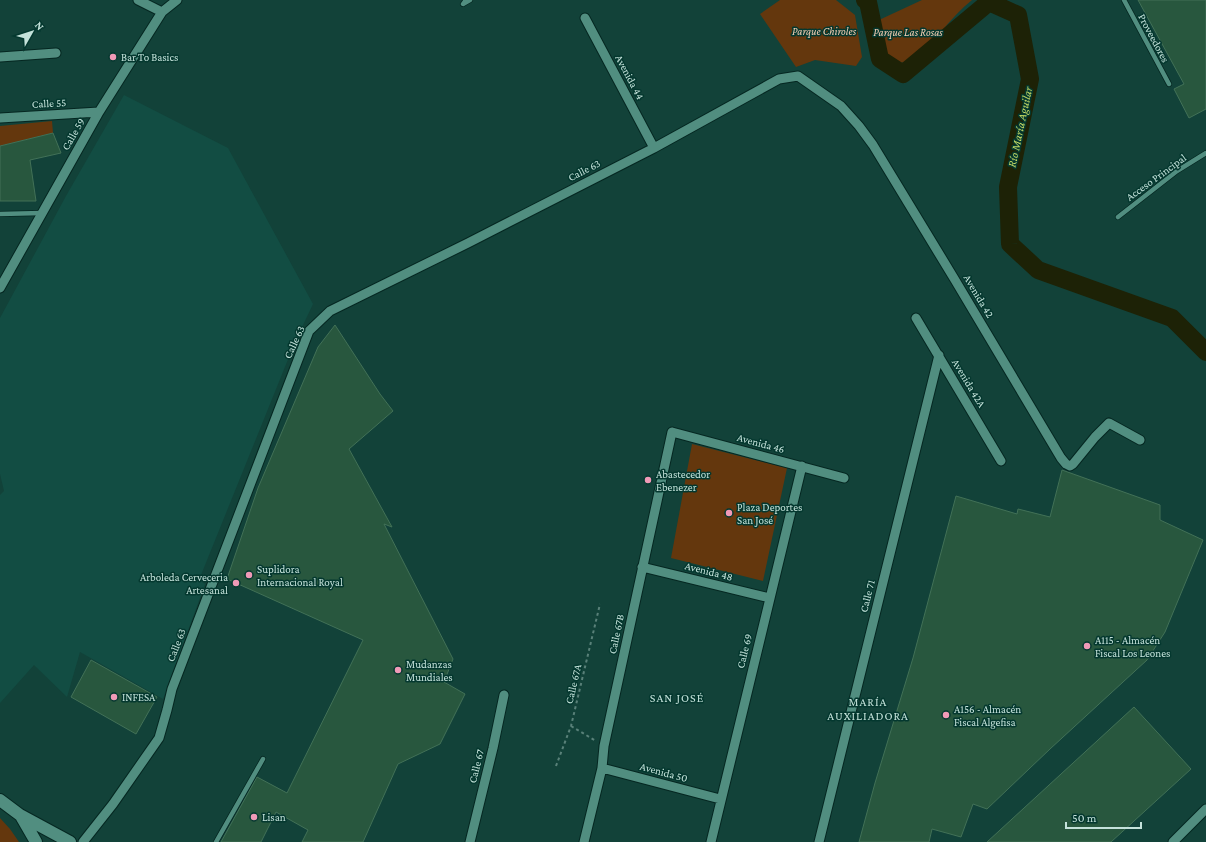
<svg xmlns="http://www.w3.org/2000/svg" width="1206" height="842" viewBox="0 0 1206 842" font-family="'Crimson Pro',serif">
<rect width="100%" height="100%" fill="#124239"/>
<!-- built -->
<path fill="#124d43" d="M 124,95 L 228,148 L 313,304 L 295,342 L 199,580 L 205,584 L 163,699 L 80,652 L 67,697 L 34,665 L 0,703 L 0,495 L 4,491 L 0,474 L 0,318 L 66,196 Z"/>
<!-- green -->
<path fill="#64370d" d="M 780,0 L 836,0 L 855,15 L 862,57 L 856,66 L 815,60 L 796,67 L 760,14 Z
M 922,0 L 972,0 C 951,16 937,41 915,57 C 911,60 905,61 901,63 L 886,57 L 879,20 Z
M 52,121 L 53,133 L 0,146 L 0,126 Z
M 692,444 L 787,468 L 763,581 L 671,558 Z
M 0,818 L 10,829 L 19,842 L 0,842 Z"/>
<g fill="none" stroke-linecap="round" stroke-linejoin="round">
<!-- river -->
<path stroke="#1d2206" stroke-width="18" d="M 865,0 L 868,2 L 880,59 L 903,74 L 989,2 L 1018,15 L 1030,79 L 1008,187 L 1010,244 L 1038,270 L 1172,318 L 1206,352"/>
</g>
<!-- building -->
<path fill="#28573e" stroke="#427157" d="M 1138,0 L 1206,0 L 1206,109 L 1189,118 L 1174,89 L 1184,84 Z
M 53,133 L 61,153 L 30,160 L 36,201 L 0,201 L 0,146 Z
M 335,325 L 380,394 L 393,411 L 349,449 L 392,527 L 384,524 L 453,659 L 444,682 L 465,694 L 440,744 L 398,764 L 363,842 L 302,842 L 308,830 L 276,812 L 261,842 L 221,842 L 257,777 L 287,793 L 363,640 L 227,579 L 258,488 L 318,347 Z
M 1062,470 L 1160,505 L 1160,520 L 1203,540 L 1165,632 L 1147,660 L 1050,749 L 987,809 L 973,804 L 961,837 L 932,829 L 929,842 L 859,842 L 875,783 L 913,658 L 956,496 L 1017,514 L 1018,509 L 1050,517 Z
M 91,660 L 157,697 L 136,734 L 71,697 Z
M 1134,707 L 1191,769 L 1111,842 L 987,842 Z"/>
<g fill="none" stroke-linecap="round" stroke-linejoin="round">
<defs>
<path id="lane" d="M 466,0 L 463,4 L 470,0
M 1124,0 L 1169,84
M 0,214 L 42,213
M 1118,217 L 1177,171 L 1206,153
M 216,842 L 263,759"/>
<path id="street" d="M 138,0 L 162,12
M 585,18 L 654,148
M 0,57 L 56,53
M 0,118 L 99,112
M 0,288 L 99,112 L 162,12 L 177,0
M 916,318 L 1001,461
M 642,567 L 770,598
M 602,768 L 720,799
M 83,842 L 113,804 L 159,738 L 167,710 L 172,689 L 309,331 L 330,311 L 468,243 L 654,148 L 779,79 L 798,76 L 841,106 L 859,126 L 873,145 L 955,280 L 1061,458 L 1066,464 L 1070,466 L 1073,464 L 1095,437 L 1109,423 L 1140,440
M 470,842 L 493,748 L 504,695
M 584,842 L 602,768 L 604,746 L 672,432 L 844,478
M 711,842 L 802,466
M 819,842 L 939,355
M 1173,842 L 1206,809"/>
<path id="secondary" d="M 0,800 L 20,815 L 70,842
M 21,816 L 36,842"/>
</defs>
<!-- lane casing -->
<use href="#lane" stroke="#052721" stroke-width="6"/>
<!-- street casing -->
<use href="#street" stroke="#052721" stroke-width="11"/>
<!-- secondary casing -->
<use href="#secondary" stroke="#052721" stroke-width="14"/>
<!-- path -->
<path stroke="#598179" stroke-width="2" stroke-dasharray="3 3" stroke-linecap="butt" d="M 571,726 L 596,741
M 556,766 L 571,726 L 600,604"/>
<!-- lane -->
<use href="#lane" stroke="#518e80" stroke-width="4.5"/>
<!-- street -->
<use href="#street" stroke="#518e80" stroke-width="9"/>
<!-- secondary -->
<use href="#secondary" stroke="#518e80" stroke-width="12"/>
</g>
<!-- markers -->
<g fill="#f09ab7" stroke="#04382f" stroke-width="1.5">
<circle cx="113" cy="57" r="4"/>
<circle cx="648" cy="480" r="4"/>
<circle cx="729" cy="513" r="4"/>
<circle cx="249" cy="575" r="4"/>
<circle cx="236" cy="583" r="4"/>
<circle cx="1087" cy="646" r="4"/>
<circle cx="398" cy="670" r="4"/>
<circle cx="114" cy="697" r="4"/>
<circle cx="946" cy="715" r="4"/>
<circle cx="254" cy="817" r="4"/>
</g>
<g text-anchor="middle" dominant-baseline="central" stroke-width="3" stroke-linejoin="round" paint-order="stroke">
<!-- park labels -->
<g font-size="11" font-style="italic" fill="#f6cfb3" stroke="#04382f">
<text x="824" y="31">Parque Chiroles</text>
<text x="908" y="32">Parque Las Rosas</text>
</g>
<!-- street labels -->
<g font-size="11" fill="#c4e2da" stroke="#04382f">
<text transform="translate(1154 38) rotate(62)">Proveedores</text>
<text transform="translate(630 77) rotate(62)">Avenida 44</text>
<text transform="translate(49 103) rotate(-3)">Calle 55</text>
<text transform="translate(73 134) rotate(-60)">Calle 59</text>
<text transform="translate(584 170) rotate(-27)">Calle 63</text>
<text transform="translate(1156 177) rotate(-36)">Acceso Principal</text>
<text transform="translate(979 296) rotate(59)">Avenida 42</text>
<text transform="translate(294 342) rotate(-65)">Calle 63</text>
<text transform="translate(969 383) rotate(59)">Avenida 42A</text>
<text transform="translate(761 443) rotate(15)">Avenida 46</text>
<text transform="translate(709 571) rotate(14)">Avenida 48</text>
<text transform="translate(867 596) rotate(-76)">Calle 71</text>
<text transform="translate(616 634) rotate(-78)">Calle 67B</text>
<text transform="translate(176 645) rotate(-69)">Calle 63</text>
<text transform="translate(744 651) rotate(-76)">Calle 69</text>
<text transform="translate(573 684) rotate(-77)">Calle 67A</text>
<text transform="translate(476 766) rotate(-76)">Calle 67</text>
<text transform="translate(664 772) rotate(15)">Avenida 50</text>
</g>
<!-- poi labels -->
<g font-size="11" fill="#c4e2da" stroke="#04382f" text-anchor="start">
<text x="121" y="57">Bar To Basics</text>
<text x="656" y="474">Abastecedor<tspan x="656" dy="13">Ebenezer</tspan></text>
<text x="737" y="507">Plaza Deportes<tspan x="737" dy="13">San José</tspan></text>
<text x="257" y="569">Suplidora<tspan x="257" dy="13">Internacional Royal</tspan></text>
<text x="228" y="577" text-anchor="end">Arboleda Cerveceria<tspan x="228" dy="13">Artesanal</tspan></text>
<text x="1095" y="640">A115 - Almacén<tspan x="1095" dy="13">Fiscal Los Leones</tspan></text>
<text x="406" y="664">Mudanzas<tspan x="406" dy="13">Mundiales</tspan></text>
<text x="122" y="697">INFESA</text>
<text x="954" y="709">A156 - Almacén<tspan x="954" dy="13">Fiscal Algefisa</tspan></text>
<text x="262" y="817">Lisan</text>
</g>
<!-- water labels -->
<g font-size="12" font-style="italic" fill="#c4d964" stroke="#04382f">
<text transform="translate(1020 127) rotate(-78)">Río María Aguilar</text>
</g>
<!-- neighbourhood labels -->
<g font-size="12" letter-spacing="1" fill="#c4e2da" stroke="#04382f">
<text x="677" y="698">SAN JOSÉ</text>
<text x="868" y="702">MARÍA<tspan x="868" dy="14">AUXILIADORA</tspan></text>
</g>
</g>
<!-- north arrow -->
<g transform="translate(32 32) rotate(51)" stroke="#04382f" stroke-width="3" paint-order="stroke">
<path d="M0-3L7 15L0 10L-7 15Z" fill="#c4e2da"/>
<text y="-6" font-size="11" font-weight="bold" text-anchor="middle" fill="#c4e2da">N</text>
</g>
<!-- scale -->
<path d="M1066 822v6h75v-6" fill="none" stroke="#c4e2da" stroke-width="2"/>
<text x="1072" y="822" font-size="12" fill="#c4e2da" stroke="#04382f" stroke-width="3" paint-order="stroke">50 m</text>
</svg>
